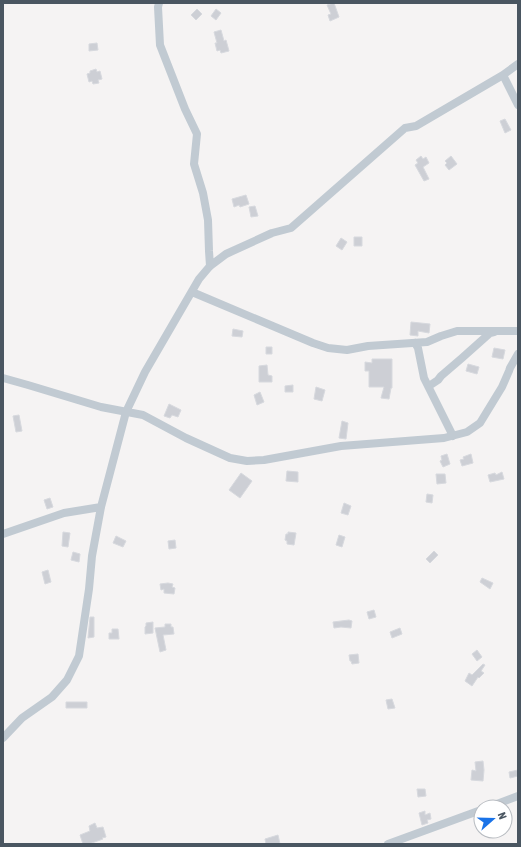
<svg xmlns="http://www.w3.org/2000/svg" width="521" height="847" viewBox="0 0 521 847" font-family="'Asap Condensed',sans-serif">
<rect width="100%" height="100%" fill="#f5f3f3"/>
<!-- building -->
<path fill="#cdcfd5" stroke="#d7d9de" d="M 334,3 L 339,17 L 330,21 L 328,15 L 331,14 L 327,5 Z
M 197,9 L 202,14 L 196,20 L 191,15 Z
M 216,9 L 221,13 L 216,20 L 211,16 Z
M 221,30 L 224,41 L 226,40 L 229,51 L 221,53 L 220,50 L 217,51 L 215,43 L 217,43 L 214,32 Z
M 97,43 L 98,50 L 89,51 L 89,44 Z
M 96,69 L 97,72 L 100,71 L 102,79 L 98,80 L 99,83 L 93,84 L 92,81 L 89,82 L 87,74 L 90,73 L 90,71 Z
M 505,119 L 511,130 L 505,133 L 500,121 Z
M 421,156 L 423,159 L 426,157 L 429,163 L 423,167 L 429,179 L 424,181 L 415,165 L 418,163 L 416,160 Z
M 451,156 L 457,164 L 449,170 L 445,165 L 447,163 L 445,161 Z
M 246,195 L 249,204 L 240,207 L 239,205 L 234,207 L 232,199 Z
M 255,206 L 258,216 L 251,217 L 249,207 Z
M 354,237 L 362,237 L 362,246 L 354,246 Z
M 341,238 L 347,242 L 342,250 L 336,246 Z
M 411,322 L 430,324 L 429,333 L 418,331 L 418,336 L 410,335 Z
M 233,329 L 243,331 L 242,337 L 232,336 Z
M 266,347 L 272,347 L 272,354 L 266,354 Z
M 494,348 L 505,350 L 503,359 L 492,357 Z
M 372,359 L 392,359 L 392,388 L 391,388 L 389,399 L 381,398 L 384,387 L 369,387 L 369,371 L 365,371 L 365,362 L 372,363 Z
M 468,364 L 479,367 L 477,374 L 466,371 Z
M 267,365 L 268,375 L 272,376 L 272,382 L 259,382 L 259,366 Z
M 293,385 L 293,392 L 285,392 L 285,386 Z
M 316,387 L 325,390 L 322,401 L 314,399 Z
M 260,392 L 264,402 L 257,405 L 254,395 Z
M 169,404 L 181,410 L 178,417 L 172,415 L 170,418 L 164,416 Z
M 19,415 L 22,431 L 16,432 L 13,416 Z
M 342,421 L 348,423 L 346,439 L 339,438 Z
M 447,454 L 450,464 L 443,467 L 440,461 L 442,460 L 441,456 Z
M 471,454 L 473,463 L 462,466 L 460,460 L 464,459 L 463,457 Z
M 287,471 L 298,472 L 298,482 L 286,481 Z
M 502,472 L 504,479 L 490,482 L 488,475 L 495,473 L 496,475 Z
M 241,473 L 252,481 L 240,498 L 229,490 Z
M 436,474 L 445,474 L 446,483 L 437,484 Z
M 427,494 L 433,495 L 432,503 L 426,502 Z
M 50,498 L 53,507 L 47,509 L 44,500 Z
M 344,503 L 351,506 L 348,515 L 341,513 Z
M 63,532 L 70,533 L 68,547 L 62,546 Z
M 288,532 L 296,533 L 294,545 L 287,544 L 287,541 L 285,540 L 286,534 L 288,534 Z
M 339,535 L 345,537 L 342,547 L 336,545 Z
M 116,536 L 126,541 L 123,547 L 113,543 Z
M 175,540 L 176,548 L 169,549 L 168,541 Z
M 434,551 L 438,555 L 430,563 L 426,559 Z
M 73,552 L 80,554 L 79,562 L 71,560 Z
M 48,570 L 51,582 L 45,584 L 42,572 Z
M 482,578 L 493,583 L 490,589 L 480,582 Z
M 168,583 L 173,584 L 172,587 L 175,588 L 174,594 L 164,593 L 164,589 L 161,590 L 160,584 Z
M 374,610 L 376,617 L 369,619 L 367,612 Z
M 90,617 L 94,617 L 94,637 L 88,638 Z
M 349,620 L 352,621 L 351,628 L 341,627 L 334,628 L 333,622 Z
M 153,622 L 153,633 L 145,634 L 145,627 L 146,626 L 146,623 Z
M 165,624 L 171,624 L 171,627 L 173,627 L 174,634 L 163,635 L 166,650 L 160,652 L 155,628 L 165,627 Z
M 400,628 L 402,634 L 392,638 L 390,632 Z
M 112,629 L 118,629 L 119,639 L 109,639 L 109,633 L 112,633 Z
M 477,650 L 482,657 L 477,661 L 472,654 Z
M 358,654 L 359,663 L 352,664 L 351,661 L 350,661 L 349,655 Z
M 483,664 L 485,665 L 481,671 L 484,673 L 479,678 L 478,677 L 472,686 L 465,681 L 469,673 L 472,675 Z
M 392,699 L 395,708 L 388,709 L 386,700 Z
M 66,702 L 87,702 L 87,708 L 66,708 Z
M 483,761 L 484,770 L 483,781 L 471,780 L 472,770 L 476,771 L 475,762 Z
M 518,770 L 518,776 L 510,778 L 509,772 Z
M 417,789 L 425,789 L 426,796 L 418,797 Z
M 425,811 L 425,815 L 430,813 L 431,819 L 427,820 L 428,823 L 422,825 L 419,813 Z
M 95,823 L 97,828 L 103,827 L 106,837 L 102,838 L 103,839 L 89,844 L 83,844 L 80,835 L 90,831 L 89,826 Z
M 278,835 L 280,844 L 266,844 L 265,839 Z"/>
<g fill="none" stroke-linecap="round" stroke-linejoin="round">
<!-- minor -->
<path stroke="#c1cad2" stroke-width="8" d="M 159,3 L 158,7 L 160,45 L 185,109 L 197,134 L 194,164 L 203,193 L 208,220 L 209,251 L 210,266
M 503,75 L 518,105
M 192,292 L 313,343 L 328,348 L 347,350 L 368,346 L 427,342 L 441,336 L 457,331 L 518,331
M 415,343 L 418,348 L 424,378 L 453,436
M 3,378 L 28,385 L 101,407 L 143,415 L 186,438 L 230,458 L 247,461 L 264,460 L 341,446 L 444,438 L 467,432 L 480,423 L 502,387 L 509,371 L 510,368 L 518,354
M 429,386 L 438,380 L 441,376 L 462,358 L 490,333 L 494,332
M 3,534 L 64,513 L 101,507
M 3,738 L 22,718 L 52,697 L 67,680 L 79,656 L 89,589 L 92,556 L 101,507 L 126,412 L 145,372 L 199,279 L 210,266 L 226,254 L 272,233 L 291,228 L 405,128 L 416,126 L 503,75 L 518,64
M 489,807 L 518,796
M 388,844 L 481,810"/>
</g>
<!-- border -->
<rect width="521" height="847" fill="none" stroke="#4a5661" stroke-width="8"/>
<!-- north arrow -->
<g transform="translate(493 819) rotate(70)"><circle r="19" fill="#ffffff" stroke="#b7bbc0"/>
<path d="M0-3L7 15L0 10L-7 15Z" fill="#1a73e8"/>
<text y="-6" font-size="11" font-weight="bold" text-anchor="middle" fill="#4a5661">N</text>
</g>
</svg>
